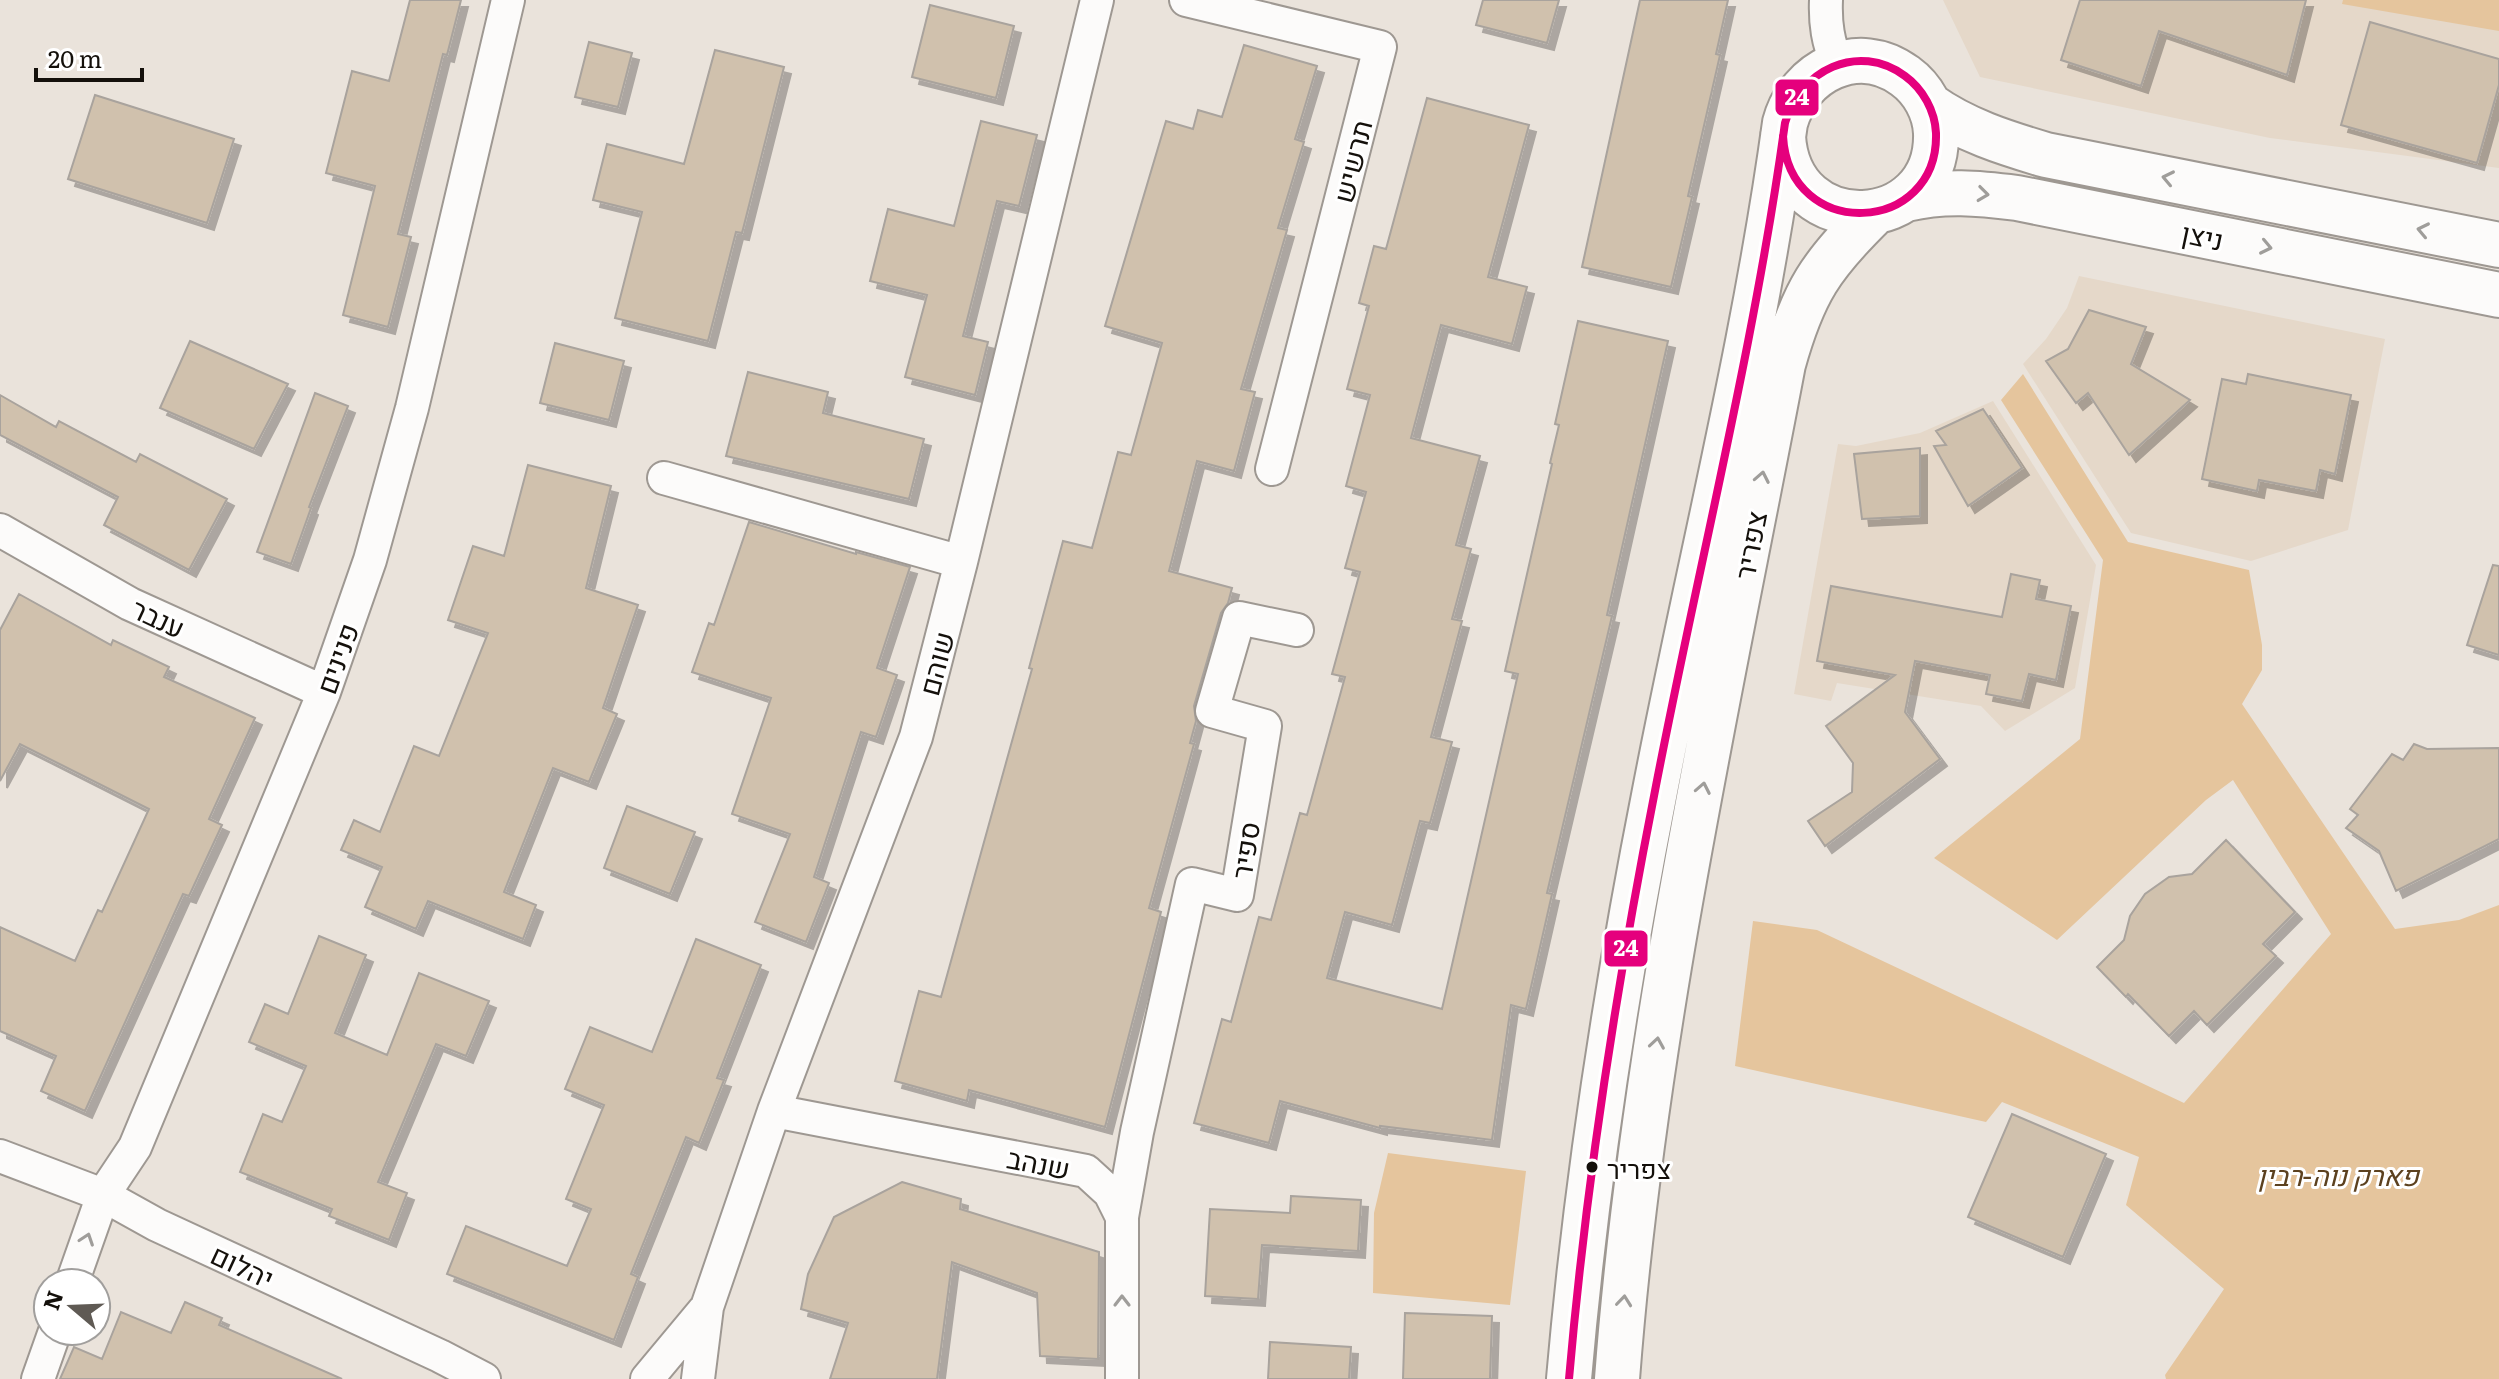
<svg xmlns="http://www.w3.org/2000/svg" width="2499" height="1379" viewBox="0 0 2499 1379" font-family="Literata,Heebo,serif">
<defs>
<filter id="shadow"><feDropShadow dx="7" dy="7" stdDeviation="0" flood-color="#0004"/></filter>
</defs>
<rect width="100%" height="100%" fill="#eae3db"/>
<!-- built -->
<path fill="#e5d8c9" d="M 1943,0 L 2499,0 L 2499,168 L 2270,138 L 1980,77 Z
M 2079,276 L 2385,339 L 2348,530 L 2251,561 L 2131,533 L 2023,364 L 2046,339 L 2067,308 Z
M 1993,401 L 2096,565 L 2075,688 L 2005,731 L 1981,706 L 1837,683 L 1831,701 L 1794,694 L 1838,444 L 1856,446 L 1920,433 Z"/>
<!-- green -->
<path fill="#e5c59d" d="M 2343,0 L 2499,0 L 2499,31 L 2342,4 Z
M 2023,374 L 2128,542 L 2249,570 L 2262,645 L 2262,670 L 2242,704 L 2395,929 L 2459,920 L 2499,905 L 2499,1379 L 2166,1379 L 2165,1375 L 2224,1289 L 2126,1205 L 2139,1157 L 2002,1102 L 1986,1122 L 1735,1066 L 1753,921 L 1817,930 L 2184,1103 L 2331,934 L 2233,780 L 2206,800 L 2057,940 L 1934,858 L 2080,739 L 2103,560 L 2001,400 Z
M 1388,1153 L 1526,1171 L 1510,1305 L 1373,1293 L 1374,1213 Z"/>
<!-- building -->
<path fill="#d0c1ad" stroke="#a9a39d" stroke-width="2" filter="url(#shadow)" d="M 410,0 L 461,0 L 447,55 L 443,54 L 398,234 L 411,237 L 388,327 L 343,315 L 375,186 L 326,173 L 352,71 L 389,81 Z
M 1483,0 L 1559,0 L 1547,43 L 1476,25 Z
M 1640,0 L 1728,0 L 1716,54 L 1720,55 L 1688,196 L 1692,197 L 1671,287 L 1582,267 Z
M 2080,0 L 2306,0 L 2287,75 L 2159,31 L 2141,86 L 2061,60 Z
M 930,5 L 1014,26 L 996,98 L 912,77 Z
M 2370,22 L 2499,59 L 2499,85 L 2477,163 L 2341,125 Z
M 589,42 L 632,53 L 618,107 L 575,97 Z
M 1244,45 L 1317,66 L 1295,139 L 1304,142 L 1278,228 L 1287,230 L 1241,389 L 1255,392 L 1234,471 L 1197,461 L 1169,571 L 1232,588 L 1228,603 L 1221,613 L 1194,706 L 1196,721 L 1190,743 L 1194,744 L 1149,908 L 1161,912 L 1105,1127 L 969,1090 L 967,1101 L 895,1081 L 919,991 L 941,997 L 1032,669 L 1029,668 L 1063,541 L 1092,548 L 1118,452 L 1131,455 L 1162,343 L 1105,326 L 1166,121 L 1193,129 L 1198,110 L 1222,117 Z
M 715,50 L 784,67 L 742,233 L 736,232 L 708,341 L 615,318 L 642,212 L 593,200 L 607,144 L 684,164 Z
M 95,95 L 234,139 L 207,223 L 68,179 Z
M 1427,98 L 1529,125 L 1488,277 L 1527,287 L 1512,344 L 1441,325 L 1411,438 L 1480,456 L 1456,545 L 1471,549 L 1452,619 L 1462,621 L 1431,737 L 1452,742 L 1430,823 L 1420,821 L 1392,925 L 1345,912 L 1327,978 L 1442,1009 L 1518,674 L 1505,671 L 1552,464 L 1550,463 L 1559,425 L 1555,424 L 1578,321 L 1668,341 L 1607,615 L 1612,616 L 1547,893 L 1552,894 L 1526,1009 L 1511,1005 L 1492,1140 L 1380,1126 L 1380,1128 L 1280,1101 L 1269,1143 L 1194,1123 L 1222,1019 L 1231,1022 L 1259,917 L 1271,920 L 1300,813 L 1307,815 L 1345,677 L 1332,674 L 1360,572 L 1345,568 L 1366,492 L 1346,486 L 1370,395 L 1347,389 L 1369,306 L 1359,303 L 1374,246 L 1386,249 Z
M 981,121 L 1037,135 L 1019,206 L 997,201 L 963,336 L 988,342 L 975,395 L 905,377 L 927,295 L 870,281 L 888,209 L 954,226 Z
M 2089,310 L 2146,327 L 2131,364 L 2190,400 L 2129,455 L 2088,393 L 2076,403 L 2046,361 L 2068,349 Z
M 190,341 L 288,384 L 254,449 L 160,408 Z
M 555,343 L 624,361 L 609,420 L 540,403 Z
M 748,372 L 828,392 L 823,413 L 924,439 L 909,499 L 726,456 Z
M 2248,374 L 2351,395 L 2335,474 L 2320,470 L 2316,491 L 2259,480 L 2257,491 L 2202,479 L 2222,379 L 2246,384 Z
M 315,393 L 348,406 L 309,507 L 311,508 L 291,564 L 257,552 Z
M 0,395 L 56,427 L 59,421 L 136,462 L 140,454 L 227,499 L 189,570 L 104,525 L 118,497 L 0,435 Z
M 1983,409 L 2022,468 L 1968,506 L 1934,446 L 1946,445 L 1936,431 Z
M 1920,448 L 1920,516 L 1862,519 L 1854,454 Z
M 528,465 L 611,486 L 586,588 L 638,605 L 603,708 L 617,714 L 589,782 L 553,768 L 504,892 L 536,905 L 523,939 L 428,901 L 416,929 L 365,907 L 382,867 L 341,850 L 354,820 L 380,832 L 414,746 L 439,756 L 488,633 L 448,620 L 473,546 L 504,556 Z
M 749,522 L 856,554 L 856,552 L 910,567 L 877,668 L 897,675 L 876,737 L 861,732 L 814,877 L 829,883 L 806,942 L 755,922 L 790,834 L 732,814 L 771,698 L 692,672 L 709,623 L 714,625 Z
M 2493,565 L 2499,566 L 2499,655 L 2467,645 Z
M 2011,574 L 2040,580 L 2036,599 L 2071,606 L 2056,680 L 2029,674 L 2022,701 L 1986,694 L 1990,675 L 1915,661 L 1905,712 L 1940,759 L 1825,846 L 1808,821 L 1852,792 L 1853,763 L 1826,726 L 1895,675 L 1817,661 L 1831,586 L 2002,617 Z
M 19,594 L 111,645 L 113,640 L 169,667 L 164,677 L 255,718 L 209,819 L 222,825 L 189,896 L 183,894 L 85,1111 L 41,1091 L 56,1056 L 0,1031 L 0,927 L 75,961 L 98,910 L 102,912 L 149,809 L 20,744 L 0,781 L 0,630 Z
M 2414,744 L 2427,749 L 2499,748 L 2499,839 L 2396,891 L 2379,851 L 2346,828 L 2358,815 L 2350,809 L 2392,754 L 2403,760 Z
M 627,806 L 695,832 L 670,894 L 604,868 Z
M 2226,840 L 2295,912 L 2263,944 L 2276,956 L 2207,1025 L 2194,1011 L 2169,1036 L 2128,994 L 2126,997 L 2097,967 L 2124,940 L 2130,916 L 2145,894 L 2169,877 L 2192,874 Z
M 319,936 L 366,955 L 335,1033 L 387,1055 L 419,973 L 489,1001 L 466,1056 L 436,1044 L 378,1182 L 407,1193 L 389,1240 L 329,1216 L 332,1209 L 240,1172 L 263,1114 L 282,1122 L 306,1066 L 249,1042 L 265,1004 L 288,1014 Z
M 696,939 L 761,965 L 717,1078 L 724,1080 L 699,1143 L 686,1137 L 631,1274 L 638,1277 L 614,1340 L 447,1274 L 466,1226 L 567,1266 L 591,1209 L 566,1199 L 604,1105 L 565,1089 L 590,1027 L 652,1052 Z
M 2012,1114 L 2106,1154 L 2063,1257 L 1968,1217 Z
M 902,1182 L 961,1199 L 960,1209 L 1099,1252 L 1098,1359 L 1040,1356 L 1037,1293 L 952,1262 L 937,1379 L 830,1379 L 848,1323 L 801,1309 L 808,1274 L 834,1217 Z
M 1291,1196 L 1361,1200 L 1358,1251 L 1262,1245 L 1258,1299 L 1205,1296 L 1210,1209 L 1290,1213 Z
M 185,1302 L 222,1318 L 219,1325 L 342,1379 L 60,1379 L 74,1347 L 102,1359 L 121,1312 L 171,1333 Z
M 1405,1313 L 1492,1316 L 1490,1379 L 1403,1379 Z
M 1270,1342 L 1351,1347 L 1349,1379 L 1268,1379 Z"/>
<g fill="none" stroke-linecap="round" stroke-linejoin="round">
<defs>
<path id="street" d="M 1186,0 L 1380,47 L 1272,469
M 1826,0 C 1825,24 1828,42 1837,64
M 664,478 L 961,562
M 0,530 L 130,604 L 324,692
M 774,1111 L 1086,1171 L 1110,1193 L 1122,1217 L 1122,1379
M 0,1156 L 103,1195 L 157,1225 L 440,1356 L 484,1379
M 1122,1217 L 1137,1132 L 1192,884 L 1237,895 L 1265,726 L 1212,711 L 1239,618 L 1297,630
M 72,1283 L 103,1195 L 135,1147 L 324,692 L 370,560 L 412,408 L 508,0
M 38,1379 L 55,1331
M 647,1379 L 707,1307
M 698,1379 L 707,1307 L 774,1111 L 916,737 L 961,562 L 1097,0"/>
<path id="secondary" d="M 1929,105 C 1964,130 2005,143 2046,155 L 2499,245
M 1906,199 C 1944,190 1978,193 2017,198 L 2499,295
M 1569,1379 C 1586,1183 1616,989 1654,796 C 1697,571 1754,349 1785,123 C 1799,71 1858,41 1905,76 C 1923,89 1935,111 1936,133 C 1939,235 1789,243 1783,136
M 1617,1379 C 1643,1037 1719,700 1783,364 C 1803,292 1821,265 1874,213"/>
</defs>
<!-- street casing -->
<use href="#street" stroke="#9e9892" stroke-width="36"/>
<!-- secondary casing -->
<use href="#secondary" stroke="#9e9892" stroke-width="48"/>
<!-- street -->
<use href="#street" stroke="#fcfbfa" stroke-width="32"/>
<!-- secondary -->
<use href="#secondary" stroke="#fcfbfa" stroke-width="44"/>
<defs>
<path id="bus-1" d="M 1569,1379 C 1586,1183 1616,989 1654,796 C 1697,571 1754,349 1785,123 C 1799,71 1858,41 1905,76 C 1923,89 1935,111 1936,133 C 1939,235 1789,243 1783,136"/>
</defs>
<!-- bus-1 casing -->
<use href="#bus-1" stroke="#fff" stroke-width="14"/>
<!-- bus-1 -->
<use href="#bus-1" stroke="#e5007d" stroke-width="8"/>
</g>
<!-- one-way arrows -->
<defs><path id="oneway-chevron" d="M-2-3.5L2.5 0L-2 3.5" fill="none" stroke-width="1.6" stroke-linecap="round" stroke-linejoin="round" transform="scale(2)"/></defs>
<g stroke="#9f9d9a">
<use href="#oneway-chevron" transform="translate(2168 178) rotate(-168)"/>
<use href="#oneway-chevron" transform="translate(1983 194) rotate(7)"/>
<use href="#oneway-chevron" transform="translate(2423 230) rotate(-168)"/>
<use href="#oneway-chevron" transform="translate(2266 247) rotate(12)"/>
<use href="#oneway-chevron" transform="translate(1762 477) rotate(-79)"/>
<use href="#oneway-chevron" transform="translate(1703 788) rotate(-79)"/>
<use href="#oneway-chevron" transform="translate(1657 1043) rotate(-81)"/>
<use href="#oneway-chevron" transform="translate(87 1239) rotate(-71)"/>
<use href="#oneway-chevron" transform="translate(1122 1301) rotate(-90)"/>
<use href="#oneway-chevron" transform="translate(1624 1301) rotate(-84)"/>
</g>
<!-- markers -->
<circle fill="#14100b" stroke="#fff" stroke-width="3" cx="1592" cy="1167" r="7"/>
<g text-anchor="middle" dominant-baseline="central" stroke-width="6" stroke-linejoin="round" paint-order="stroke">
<!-- bus labels -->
<g font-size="26" fill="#14100b" stroke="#fff" text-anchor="start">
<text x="1607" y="1167">צפריר</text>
</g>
<!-- street labels -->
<g font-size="28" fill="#14100b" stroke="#fff">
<text transform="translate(1351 161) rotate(-76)">תרשיש</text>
<text transform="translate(2203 235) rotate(12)">ניצן</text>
<text transform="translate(1749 545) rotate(-79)">צפריר</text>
<text transform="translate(159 617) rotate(25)">ענבר</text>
<text transform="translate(336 658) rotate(-70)">פנינים</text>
<text transform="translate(935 663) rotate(-75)">שוהם</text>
<text transform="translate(1244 850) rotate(-81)">ספיר</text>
<text transform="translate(1039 1162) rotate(11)">שנהב</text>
<text transform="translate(243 1265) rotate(25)">יהלום</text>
</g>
<!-- park labels -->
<g font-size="28" font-style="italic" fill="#5c411f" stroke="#fff">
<text x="2338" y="1174">פארק נוה-רבין</text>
</g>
</g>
<g stroke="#fff" stroke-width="3">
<rect x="1774" y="78" width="46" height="39" rx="8" fill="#e5007d"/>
<rect x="1603" y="929" width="46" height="39" rx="8" fill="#e5007d"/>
</g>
<g font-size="22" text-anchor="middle" font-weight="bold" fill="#fff">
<text x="1797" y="105">24</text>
<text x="1626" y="956">24</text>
</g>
<!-- north arrow -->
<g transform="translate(72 1307) rotate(289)"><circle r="38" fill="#ffffff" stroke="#a19f9d" stroke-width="2"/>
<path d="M0-6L14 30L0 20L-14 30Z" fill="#5f5a54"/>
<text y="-12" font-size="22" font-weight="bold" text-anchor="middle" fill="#14100b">N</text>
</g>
<!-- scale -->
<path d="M36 68v12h106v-12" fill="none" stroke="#14100b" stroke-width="4"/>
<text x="48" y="68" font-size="24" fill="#14100b" stroke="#ffffff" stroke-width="6" paint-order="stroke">20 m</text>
</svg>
